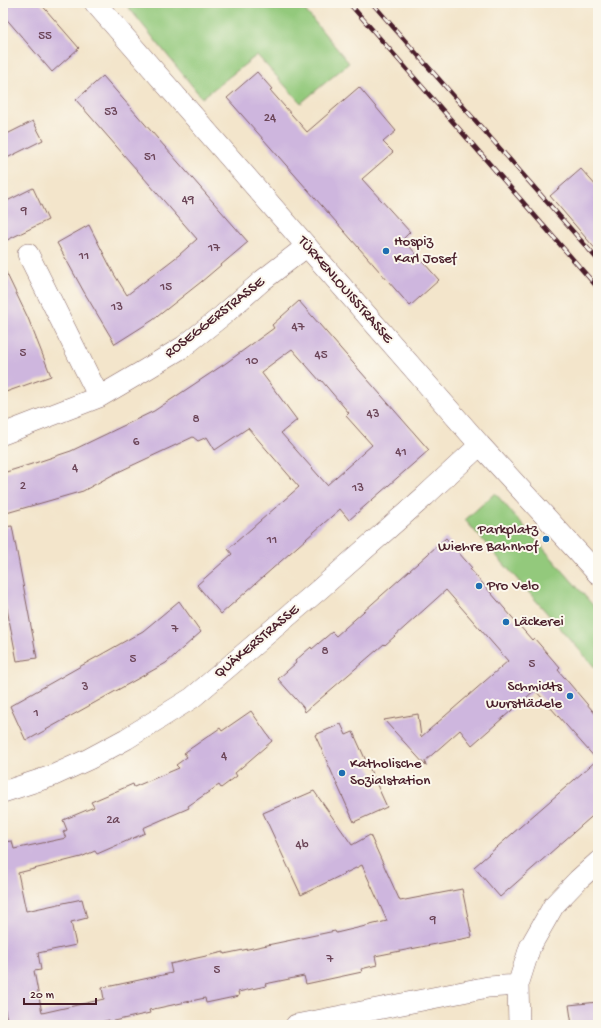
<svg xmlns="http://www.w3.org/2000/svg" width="601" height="1028" viewBox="0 0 601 1028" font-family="'Gochi Hand',sans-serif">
<rect width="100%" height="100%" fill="#fbf7ec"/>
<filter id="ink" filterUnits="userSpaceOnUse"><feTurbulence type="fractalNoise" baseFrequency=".025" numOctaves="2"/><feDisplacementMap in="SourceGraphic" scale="8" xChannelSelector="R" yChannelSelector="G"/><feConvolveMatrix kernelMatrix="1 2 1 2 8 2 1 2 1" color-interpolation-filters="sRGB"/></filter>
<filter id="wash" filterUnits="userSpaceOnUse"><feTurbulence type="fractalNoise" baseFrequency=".012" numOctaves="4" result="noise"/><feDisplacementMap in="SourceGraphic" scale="16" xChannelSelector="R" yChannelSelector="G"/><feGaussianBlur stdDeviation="0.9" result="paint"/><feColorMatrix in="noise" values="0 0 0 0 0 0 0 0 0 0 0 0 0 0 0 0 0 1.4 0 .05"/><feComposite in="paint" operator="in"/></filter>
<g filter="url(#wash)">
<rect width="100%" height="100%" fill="#f3e5cb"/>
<!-- green -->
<path fill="#93c97b" stroke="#6e7453" d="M 125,3 L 299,3 L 349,63 L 301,103 L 257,55 L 202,98 Z
M 495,493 L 598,611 L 598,671 L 465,520 Z"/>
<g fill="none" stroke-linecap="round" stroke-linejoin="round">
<!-- stream -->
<path stroke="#60abd8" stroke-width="7" d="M 596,3 L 598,5"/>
</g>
<g id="blocks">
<!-- building -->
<path fill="#ceb6de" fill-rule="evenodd" d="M 3,3 L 40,3 L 79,48 L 52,72 L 3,15 Z
M 257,72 L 272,89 L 270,90 L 307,132 L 359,87 L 396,131 L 383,142 L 393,152 L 362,179 L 410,232 L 403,239 L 439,280 L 410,306 L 227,98 Z
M 103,76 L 248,242 L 201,282 L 153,320 L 115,344 L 84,292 L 57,243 L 89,225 L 114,274 L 127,295 L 179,255 L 197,239 L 76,100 Z
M 33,121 L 43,140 L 3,160 L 3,136 Z
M 581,169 L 598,188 L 598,252 L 550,196 Z
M 33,188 L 48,220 L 3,242 L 3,203 Z
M 3,266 L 28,318 L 51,376 L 3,393 Z
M 299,301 L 429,450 L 349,520 L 340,509 L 221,614 L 197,585 L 232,554 L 228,549 L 299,487 L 248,428 L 215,450 L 207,437 L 198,441 L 193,437 L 116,473 L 83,491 L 3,514 L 3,473 L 35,463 L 71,451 L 154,411 L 226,363 L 274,328 L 272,325 ZM 292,349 L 320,381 L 321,380 L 349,413 L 346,416 L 372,445 L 327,485 L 281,433 L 297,420 L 261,372 Z
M 12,526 L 37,658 L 17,661 L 3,588 L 3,527 Z
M 446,538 L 472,568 L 470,569 L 532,640 L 534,638 L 560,668 L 558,670 L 598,717 L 598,811 L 500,897 L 474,867 L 597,760 L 535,690 L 472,745 L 460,730 L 425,761 L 426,766 L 384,720 L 418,714 L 421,737 L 508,661 L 446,590 L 385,645 L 384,644 L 305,712 L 303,707 L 278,679 L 296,663 L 295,661 L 311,647 L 312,649 L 332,632 L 336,636 Z
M 179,601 L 201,632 L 166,663 L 26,741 L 10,706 L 143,631 Z
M 251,711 L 272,741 L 235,773 L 237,776 L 221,788 L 219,785 L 188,806 L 189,808 L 143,828 L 145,833 L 97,854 L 95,851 L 81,857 L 18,873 L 26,911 L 82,899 L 87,918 L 71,922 L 76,945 L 38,953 L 41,970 L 34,971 L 42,1013 L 104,999 L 102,988 L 172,973 L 170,964 L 224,952 L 224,954 L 335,931 L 336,933 L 387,921 L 362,865 L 301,895 L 263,813 L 314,791 L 352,845 L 370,835 L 400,901 L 462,889 L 472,937 L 375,956 L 377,965 L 361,969 L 362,972 L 306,984 L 304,976 L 265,984 L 266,986 L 238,992 L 239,996 L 206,1003 L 205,998 L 149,1010 L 150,1013 L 109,1022 L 109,1020 L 89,1025 L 8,1025 L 3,1001 L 3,842 L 12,841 L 14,849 L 66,838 L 63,832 L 67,830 L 63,820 L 94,807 L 91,802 L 133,784 L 134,787 L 179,768 L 176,765 L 187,757 L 184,753 L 220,728 L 222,731 Z
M 341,724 L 346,735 L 353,732 L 387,807 L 354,822 L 315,735 Z
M 598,1002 L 598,1025 L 572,1025 L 569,1005 Z"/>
</g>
</g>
<g filter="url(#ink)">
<use href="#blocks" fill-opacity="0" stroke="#856463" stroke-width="1"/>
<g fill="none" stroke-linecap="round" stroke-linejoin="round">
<defs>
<path id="street" d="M 95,3 L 480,445 L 598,574
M 28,254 L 99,397
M 3,434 L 99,397 L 140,373 L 183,347 L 222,316 L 263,280 L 307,246
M 3,792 L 52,776 L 89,759 L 126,739 L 192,698 L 321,588 L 425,496 L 480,445
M 296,1025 L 488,987 L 518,985
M 519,1025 L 518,985 L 530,947 L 554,905 L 578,880 L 598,862"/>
</defs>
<!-- street casing -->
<use href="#street" stroke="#856463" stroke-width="22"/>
<!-- street -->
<use href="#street" stroke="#fff" stroke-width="21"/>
<defs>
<path id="rail" d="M 349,3 L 598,288
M 372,3 L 598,260"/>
</defs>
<!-- rail casing -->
<use href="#rail" stroke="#4a1f2b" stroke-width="4.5"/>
<!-- rail -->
<use href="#rail" stroke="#fbf7ec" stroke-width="3" stroke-dasharray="9" stroke-linecap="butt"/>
</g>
</g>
<!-- markers -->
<g fill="#1f6fb2" stroke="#fbf7ec" stroke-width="1.5">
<circle cx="386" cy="251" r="4"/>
<circle cx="546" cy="539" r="4"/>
<circle cx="479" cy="586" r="4"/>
<circle cx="506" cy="622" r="4"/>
<circle cx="570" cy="696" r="4"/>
<circle cx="342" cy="773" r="4"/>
</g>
<g text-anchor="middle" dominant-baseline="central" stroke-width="4" stroke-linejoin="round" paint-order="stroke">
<!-- number labels -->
<g font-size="13" fill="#6b4558">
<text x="45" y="36">55</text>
<text x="111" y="112">53</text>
<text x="270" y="118">24</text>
<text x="150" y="157">51</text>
<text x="188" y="200">49</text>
<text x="24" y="211">9</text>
<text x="214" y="248">17</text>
<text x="84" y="256">11</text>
<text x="166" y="287">15</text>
<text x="117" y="307">13</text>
<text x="298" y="327">47</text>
<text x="23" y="353">5</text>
<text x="321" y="355">45</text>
<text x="252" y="361">10</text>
<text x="373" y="414">43</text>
<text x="196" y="419">8</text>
<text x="136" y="442">6</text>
<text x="401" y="452">41</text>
<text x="75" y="468">4</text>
<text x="23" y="486">2</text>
<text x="358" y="488">13</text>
<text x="272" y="540">11</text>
<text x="175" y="629">7</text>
<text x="325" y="651">8</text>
<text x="133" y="659">5</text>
<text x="532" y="664">5</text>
<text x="85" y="687">3</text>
<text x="36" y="713">1</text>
<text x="224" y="756">4</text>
<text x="113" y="820">2a</text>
<text x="302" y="845">4b</text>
<text x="433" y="920">9</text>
<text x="330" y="959">7</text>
<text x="217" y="970">5</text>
</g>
<!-- poi labels -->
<g font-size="15" fill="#4a1f2b" stroke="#fbf7ec" text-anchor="start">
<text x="394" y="242">Hospiz<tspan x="394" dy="17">Karl Josef</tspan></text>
<text x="538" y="530" text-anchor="end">Parkplatz<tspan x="538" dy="17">Wiehre Bahnhof</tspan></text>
<text x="487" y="586">Pro Velo</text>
<text x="514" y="622">Läckerei</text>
<text x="562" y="687" text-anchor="end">Schmidts<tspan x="562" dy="17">Wurstlädele</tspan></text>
<text x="350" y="764">Katholische<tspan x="350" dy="17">Sozialstation</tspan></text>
</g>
<!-- street labels -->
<g font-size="15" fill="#4a1f2b" stroke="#fbf7ec">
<text transform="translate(345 290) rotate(49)">TÜRKENLOUISSTRASSE</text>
<text transform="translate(215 318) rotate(-38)">ROSEGGERSTRASSE</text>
<text transform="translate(257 642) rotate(-40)">QUÄKERSTRASSE</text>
</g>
</g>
<!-- margin -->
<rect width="601" height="1028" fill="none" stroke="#fbf7ec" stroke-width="16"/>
<!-- scale -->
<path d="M24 998v6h72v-6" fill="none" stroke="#4a1f2b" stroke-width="2"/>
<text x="30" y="998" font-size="12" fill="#4a1f2b" stroke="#fbf7ec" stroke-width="3" paint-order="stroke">20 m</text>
</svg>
